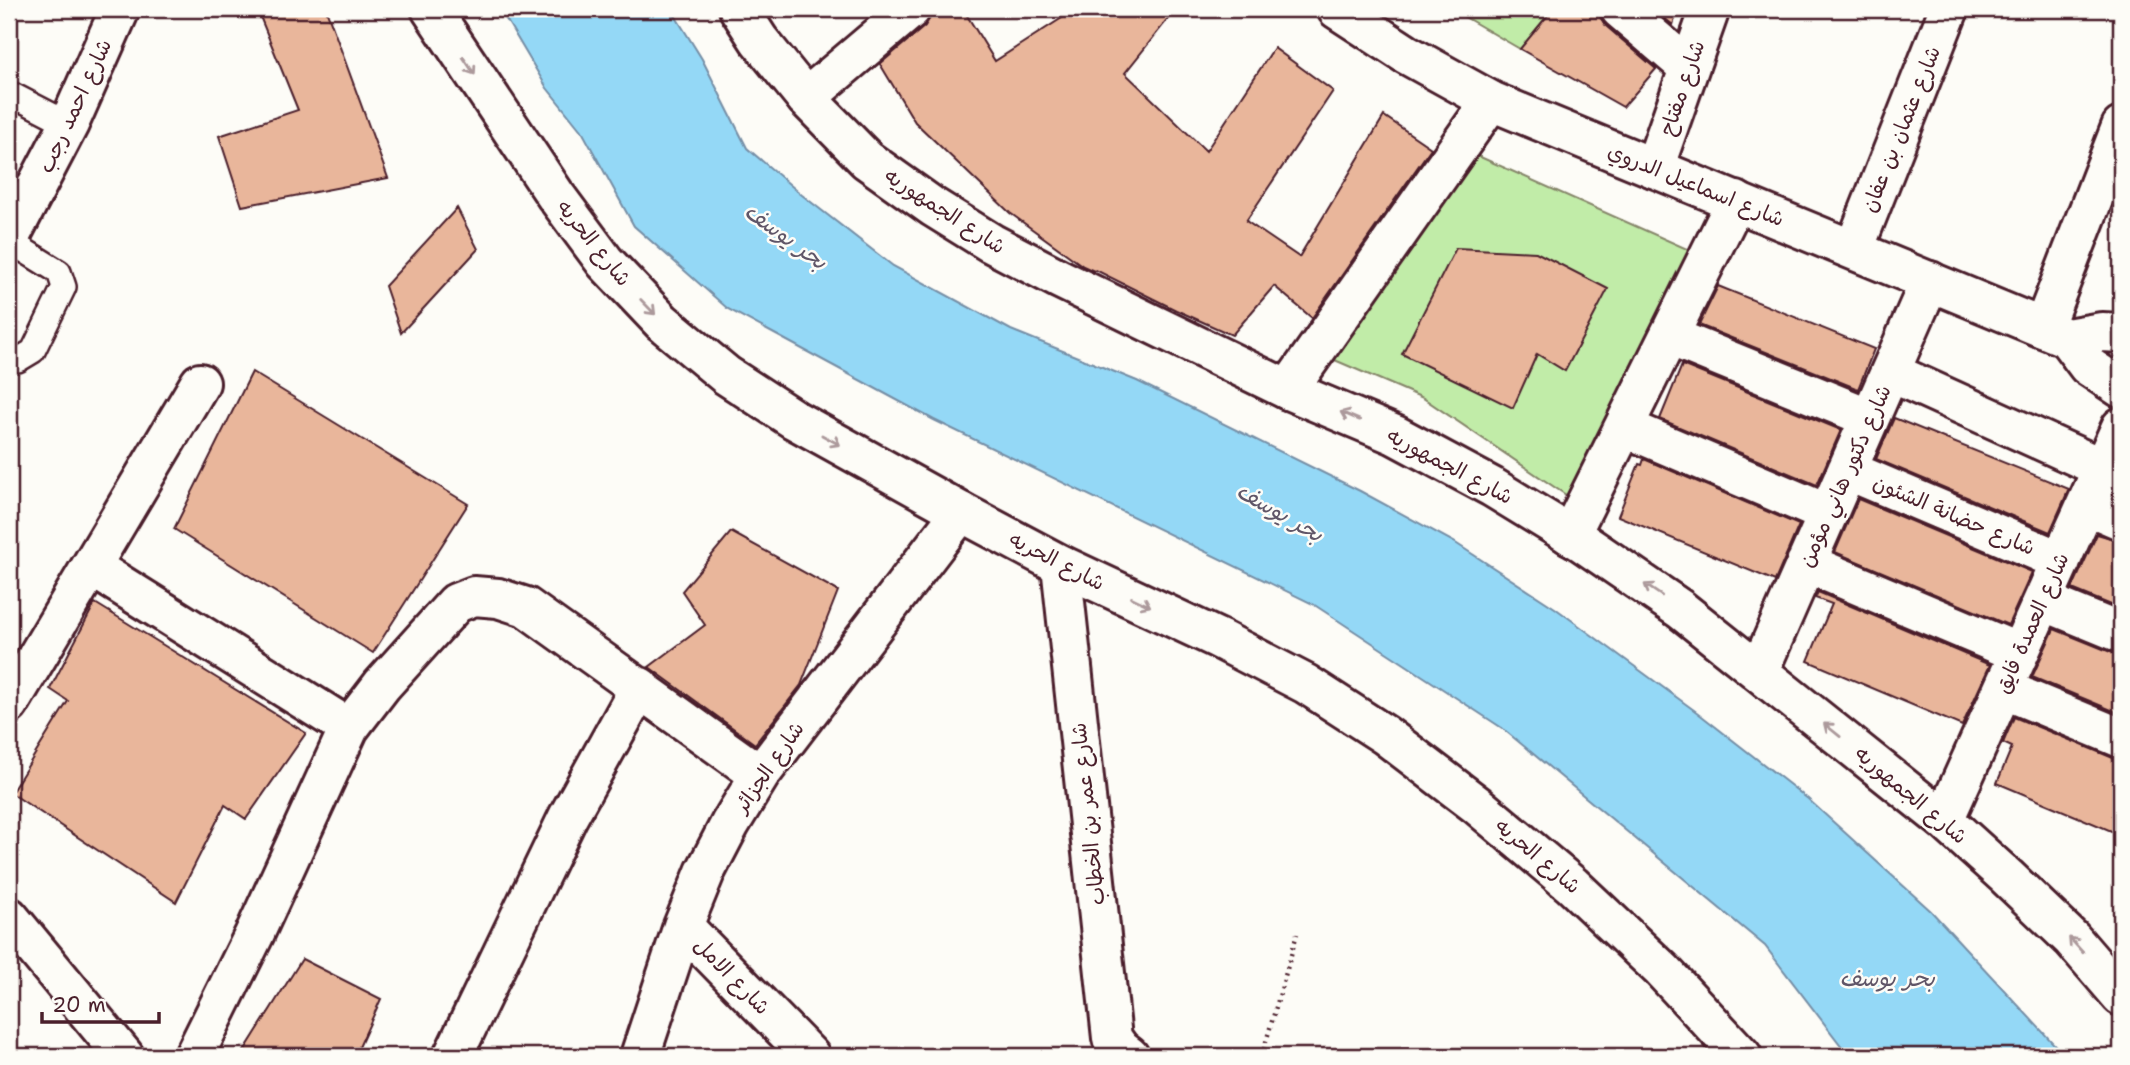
<svg xmlns="http://www.w3.org/2000/svg" width="2130" height="1065" viewBox="0 0 2130 1065" font-family="'Shantell Sans','Playpen Sans Arabic',sans-serif">
<rect width="100%" height="100%" fill="#fdfcf7"/>
<filter id="ink" filterUnits="userSpaceOnUse"><feTurbulence type="fractalNoise" baseFrequency=".0143" numOctaves="2"/><feDisplacementMap in="SourceGraphic" scale="14" xChannelSelector="R" yChannelSelector="G"/><feConvolveMatrix kernelMatrix="1 2 1 2 8 2 1 2 1" color-interpolation-filters="sRGB"/></filter>
<g filter="url(#ink)">
<!-- green -->
<path fill="#c1eca8" stroke="#86866a" stroke-width="2" d="M 1451,9 L 1553,9 L 1520,49 Z
M 1478,156 L 1696,253 L 1572,499 L 1423,398 L 1330,358 Z"/>
<!-- water -->
<path fill="#94d8f6" stroke="#768ea5" stroke-width="2" d="M 500,9 L 671,9 L 702,59 L 747,148 L 802,195 L 893,266 L 1011,330 L 1137,381 L 1360,491 L 1454,542 L 1555,608 L 1698,713 L 1808,799 L 1931,911 L 2065,1056 L 1849,1056 L 1765,946 L 1502,728 L 1313,604 L 934,420 L 728,309 L 634,226 L 583,133 L 547,88 Z"/>
<!-- building -->
<path fill="#e9b69b" stroke="#4a1f2b" stroke-width="2" d="M 257,9 L 326,9 L 388,178 L 242,206 L 219,136 L 298,110 Z
M 937,9 L 963,9 L 995,61 L 1076,9 L 1176,9 L 1125,73 L 1206,151 L 1274,48 L 1333,91 L 1246,221 L 1299,257 L 1384,116 L 1431,148 L 1312,318 L 1274,286 L 1232,335 L 1176,310 L 1096,270 L 1094,271 L 1083,266 L 1010,213 L 915,122 L 880,64 L 925,26 L 932,13 Z
M 1553,9 L 1599,9 L 1600,17 L 1606,26 L 1656,69 L 1623,107 L 1520,49 Z
M 1653,9 L 1678,9 L 1673,25 Z
M 457,208 L 478,249 L 401,333 L 385,286 Z
M 1456,248 L 1536,252 L 1608,289 L 1565,371 L 1537,354 L 1513,408 L 1402,354 Z
M 1718,286 L 1874,349 L 1858,389 L 1699,325 Z
M 1682,365 L 1841,430 L 1817,485 L 1660,419 Z
M 252,372 L 468,504 L 373,653 L 174,529 Z
M 1894,418 L 2069,489 L 2050,532 L 1876,459 Z
M 1644,459 L 1799,525 L 1775,581 L 1618,516 L 1639,464 L 1642,465 Z
M 1858,499 L 2032,572 L 2008,625 L 1835,552 Z
M 731,532 L 838,591 L 801,685 L 755,744 L 649,667 L 705,625 L 682,591 Z
M 2097,534 L 2121,541 L 2121,609 L 2072,589 Z
M 1818,592 L 1990,665 L 1962,726 L 1808,661 L 1832,604 L 1815,598 Z
M 95,603 L 306,733 L 246,819 L 225,805 L 176,902 L 11,793 L 68,701 L 50,689 Z
M 2054,629 L 2113,653 L 2121,654 L 2121,714 L 2032,677 Z
M 2014,717 L 2113,758 L 2121,759 L 2121,835 L 1997,783 L 2012,747 L 2003,743 Z
M 302,959 L 381,999 L 355,1056 L 241,1056 Z"/>
<g fill="none" stroke-linecap="round" stroke-linejoin="round">
<defs>
<path id="service" d="M 9,93 L 69,124
M 9,241 L 59,272 L 64,287 L 33,351 L 18,360 L 9,360"/>
<path id="minor" d="M 1620,9 L 1689,68
M 806,98 L 911,9
M 1654,168 L 1710,9
M 9,239 L 69,124 L 120,9
M 1854,249 L 1949,9
M 2043,328 L 2121,127
M 1669,336 L 1870,418
M 1890,372 L 2102,468
M 1288,390 L 1491,101
M 1624,427 L 1828,514
M 1847,470 L 2061,561
M 2086,505 L 2121,520
M 1570,535 L 1736,201
M 1806,563 L 2019,653
M 1061,565 L 1112,1038 L 1120,1049 L 1129,1056
M 92,567 L 349,728
M 2043,601 L 2121,633
M 1759,671 L 1930,281
M 2003,689 L 2121,738
M 9,704 L 200,383
M 1944,820 L 2121,427
M 9,917 L 124,1056
M 683,926 L 810,1056
M 194,1056 L 254,935 L 349,728 L 382,685 L 456,603 L 474,596 L 498,598 L 526,607 L 760,775
M 453,1056 L 568,817 L 640,687
M 640,1056 L 683,926 L 705,872 L 730,824 L 760,775 L 961,512"/>
<path id="tertiary" d="M 739,9 L 759,40 L 806,98 L 867,160 L 933,207 L 991,243 L 1060,279 L 1288,390 L 1395,435 L 1492,487 L 1582,542 L 1680,609 L 1944,820 L 2007,877 L 2072,939 L 2121,996"/>
<path id="secondary" d="M 431,9 L 556,196 L 605,262 L 662,322 L 726,375 L 795,420 L 961,512 L 1061,565 L 1219,639 L 1306,684 L 1385,735 L 1477,805 L 1572,885 L 1662,970 L 1742,1056
M 1337,9 L 1406,54 L 1491,101 L 2067,338 L 2088,366 L 2121,388
M 2067,338 L 2102,332 L 2121,333"/>
</defs>
<!-- service casing -->
<use href="#service" stroke="#4a1f2b" stroke-width="28"/>
<!-- minor casing -->
<use href="#minor" stroke="#4a1f2b" stroke-width="44"/>
<!-- tertiary casing -->
<use href="#tertiary" stroke="#4a1f2b" stroke-width="44"/>
<!-- secondary casing -->
<use href="#secondary" stroke="#4a1f2b" stroke-width="44"/>
<!-- path -->
<path stroke="#4a1f2b" stroke-width="4.5" stroke-dasharray="2 5" stroke-linecap="butt" d="M 1262,1056 L 1297,934"/>
<!-- service -->
<use href="#service" stroke="#fdfcf7" stroke-width="23"/>
<!-- minor -->
<use href="#minor" stroke="#fdfcf7" stroke-width="38"/>
<!-- tertiary -->
<use href="#tertiary" stroke="#fdfcf7" stroke-width="38"/>
<!-- secondary -->
<use href="#secondary" stroke="#fdfcf7" stroke-width="38"/>
</g>
<!-- one-way arrows -->
<defs><path id="oneway-shaft" d="M-6 0H5M1.5-3L5.5 0L1.5 3" fill="none" stroke-width="1.6" stroke-linecap="round" stroke-linejoin="round" transform="scale(1.75)"/></defs>
<g stroke="#ac999b">
<use href="#oneway-shaft" transform="translate(469 66) rotate(56)"/>
<use href="#oneway-shaft" transform="translate(648 307) rotate(46)"/>
<use href="#oneway-shaft" transform="translate(1350 416) rotate(-157)"/>
<use href="#oneway-shaft" transform="translate(831 440) rotate(29)"/>
<use href="#oneway-shaft" transform="translate(1653 590) rotate(-146)"/>
<use href="#oneway-shaft" transform="translate(1141 602) rotate(25)"/>
<use href="#oneway-shaft" transform="translate(1832 730) rotate(-141)"/>
<use href="#oneway-shaft" transform="translate(2076 945) rotate(-132)"/>
</g>
</g>
<g text-anchor="middle" dominant-baseline="central" stroke-width="5" stroke-linejoin="round" paint-order="stroke">
<!-- street labels -->
<g font-size="21" fill="#4a1f2b" stroke="#fdfcf7">
<text transform="translate(1682 88) rotate(-71)">شارع مفتاح</text>
<text transform="translate(75 106) rotate(-65)">شارع احمد رجب</text>
<text transform="translate(1901 129) rotate(-68)">شارع عثمان بن عفان</text>
<text transform="translate(1696 185) rotate(22)">شارع اسماعيل الدروي</text>
<text transform="translate(945 211) rotate(33)">شارع الجمهوريه</text>
<text transform="translate(594 243) rotate(51)">شارع الحريه</text>
<text transform="translate(1450 466) rotate(28)">شارع الجمهوريه</text>
<text transform="translate(1845 476) rotate(-66)">شارع دكتور هاني مؤمن</text>
<text transform="translate(1954 515) rotate(23)">شارع حضانة الشئون</text>
<text transform="translate(1057 561) rotate(27)">شارع الحريه</text>
<text transform="translate(2032 623) rotate(-66)">شارع العمدة فايق</text>
<text transform="translate(769 767) rotate(-55)">شارع الجزائر</text>
<text transform="translate(1911 795) rotate(40)">شارع الجمهوريه</text>
<text transform="translate(1088 814) rotate(-96)">شارع عمر بن الخطاب</text>
<text transform="translate(1538 856) rotate(40)">شارع الحريه</text>
<text transform="translate(732 976) rotate(46)">شارع الامل</text>
</g>
<!-- water labels -->
<g font-size="23" font-style="italic" fill="#605668" stroke="#fdfcf7">
<text transform="translate(786 236) rotate(36)">بحر يوسف</text>
<text transform="translate(1280 512) rotate(30)">بحر يوسف</text>
<text x="1887" y="978">بحر يوسف</text>
</g>
</g>
<!-- margin -->
<rect width="2130" height="1065" fill="none" stroke="#fdfcf7" stroke-width="35"/>
<rect x="18" y="18" width="2095" height="1030" fill="none" stroke="#4a1f2b" stroke-width="2.5" filter="url(#ink)"/>
<!-- scale -->
<path d="M42 1012v10h117v-10" fill="none" stroke="#4a1f2b" stroke-width="3.5"/>
<text x="52" y="1012" font-size="21" fill="#4a1f2b" stroke="#fdfcf7" stroke-width="5" paint-order="stroke">20 m</text>
</svg>
